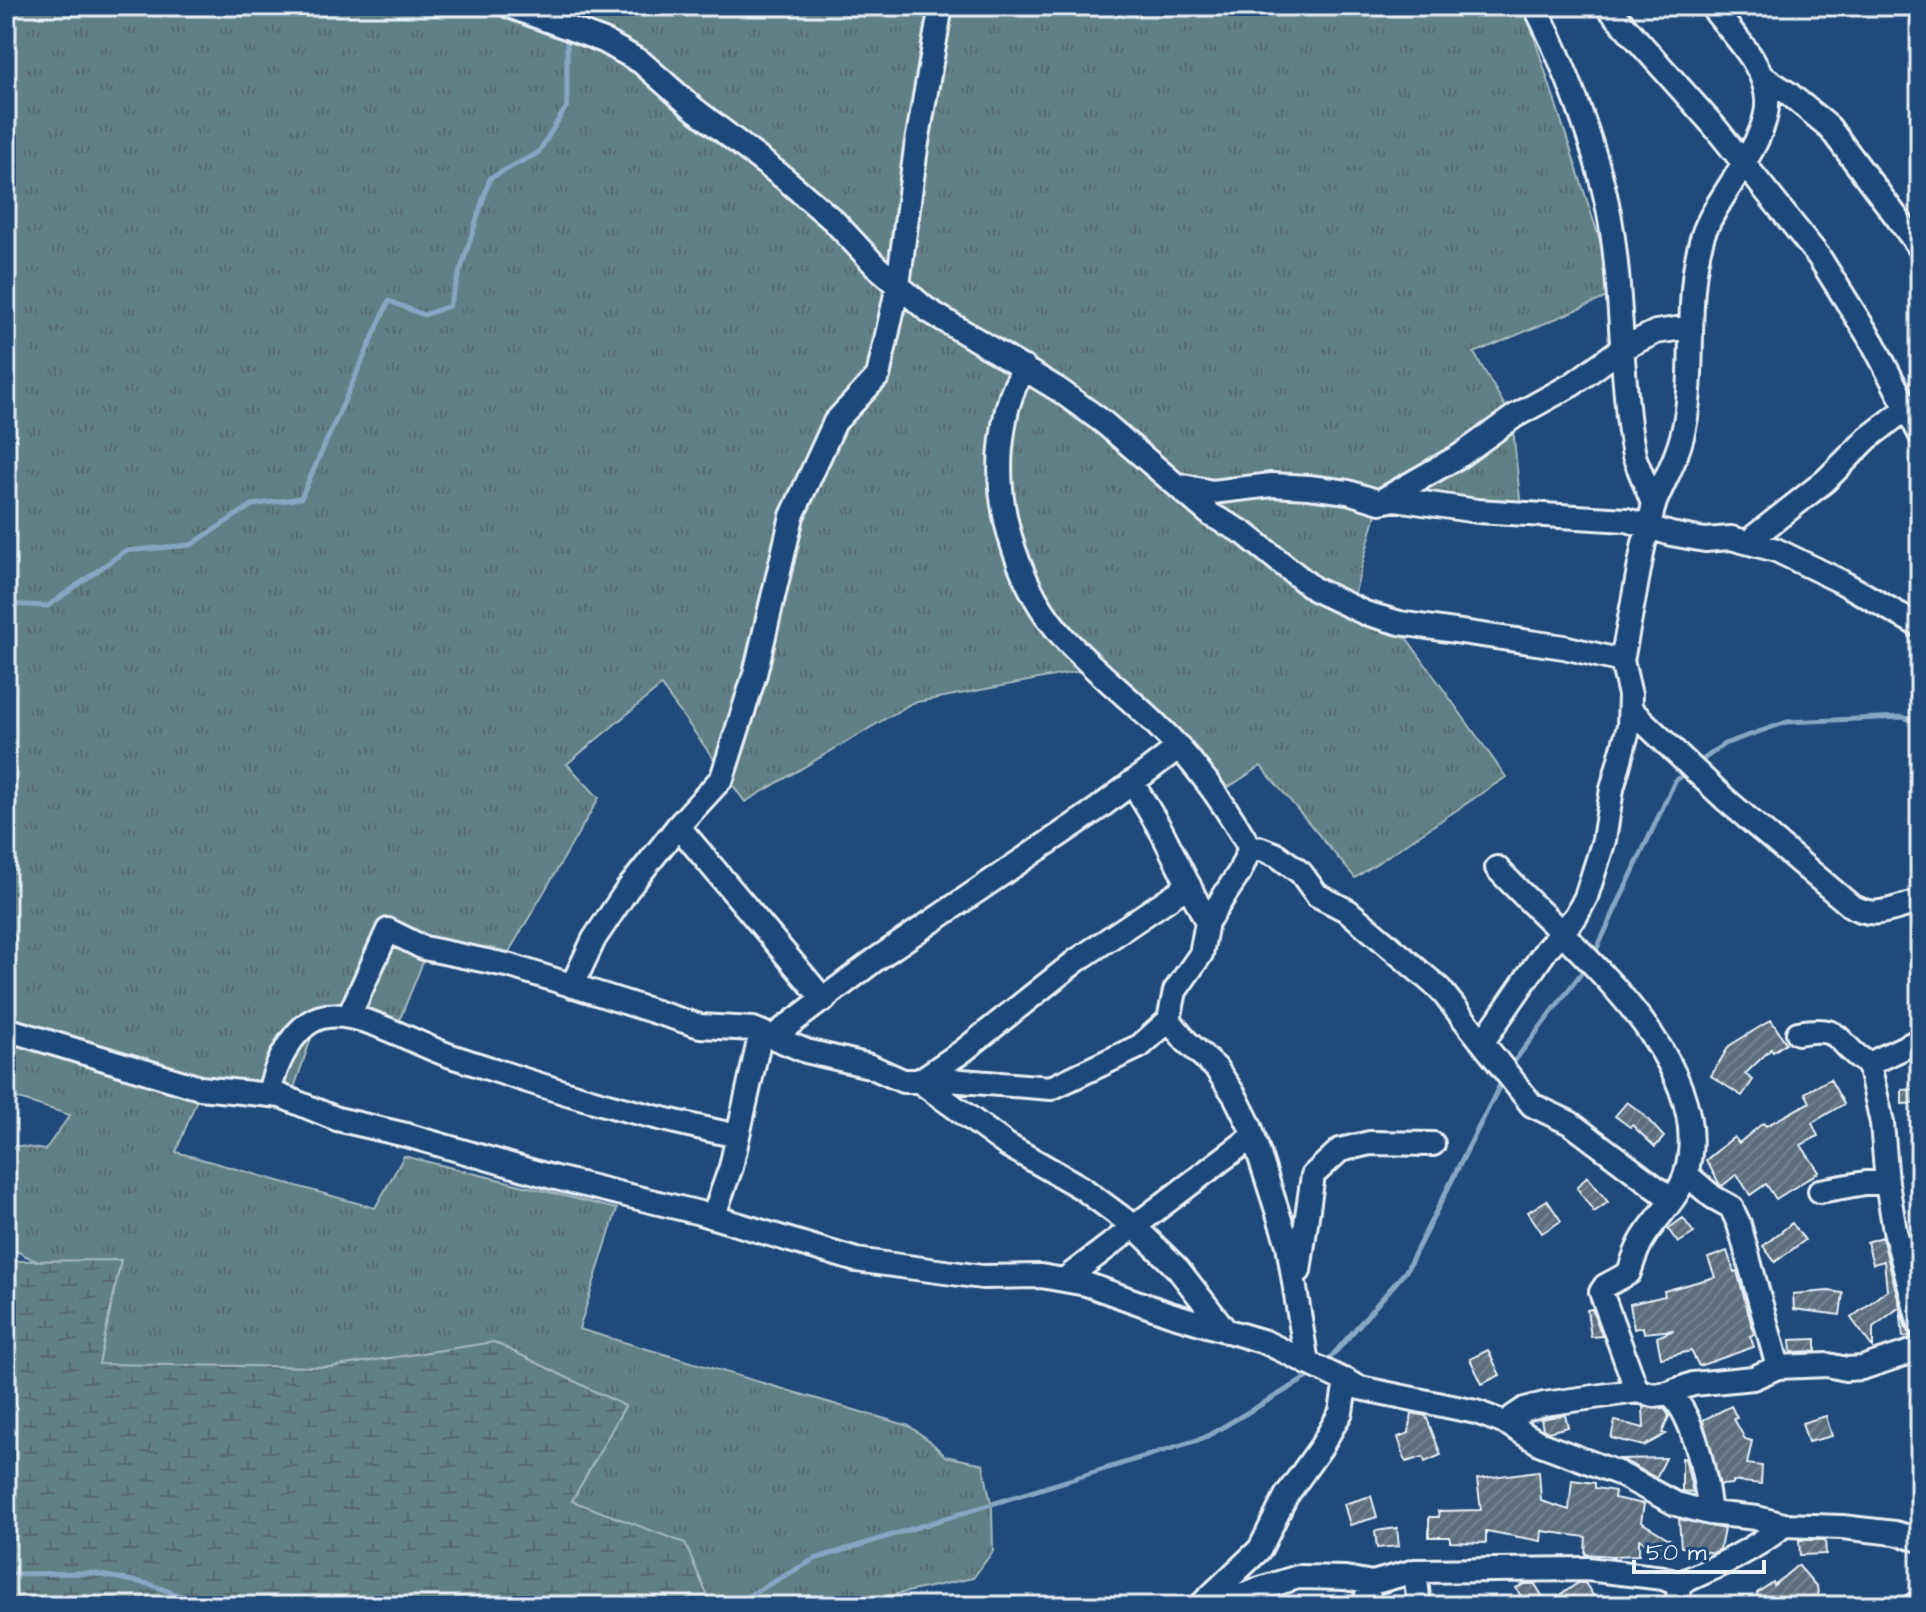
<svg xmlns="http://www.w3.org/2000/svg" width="1926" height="1612" viewBox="0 0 1926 1612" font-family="'Architects Daughter',sans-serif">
<defs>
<pattern id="grass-tufts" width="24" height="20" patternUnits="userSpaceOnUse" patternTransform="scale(2)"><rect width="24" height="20" fill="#5f8185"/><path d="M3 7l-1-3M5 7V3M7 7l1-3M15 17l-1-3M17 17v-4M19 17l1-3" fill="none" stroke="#556a6d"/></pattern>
<pattern id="wetland-marsh" width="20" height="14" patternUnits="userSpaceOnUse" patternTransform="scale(2)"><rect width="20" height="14" fill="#5f8185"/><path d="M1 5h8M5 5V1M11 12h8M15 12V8" fill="none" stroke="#556a6d"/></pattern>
<pattern id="building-hatch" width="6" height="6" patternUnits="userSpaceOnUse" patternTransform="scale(2)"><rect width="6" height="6" fill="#5b6d7c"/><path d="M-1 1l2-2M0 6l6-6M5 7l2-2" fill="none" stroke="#73828f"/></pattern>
</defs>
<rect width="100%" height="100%" fill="#1f4a7a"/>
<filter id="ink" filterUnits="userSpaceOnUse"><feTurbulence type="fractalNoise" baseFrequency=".0125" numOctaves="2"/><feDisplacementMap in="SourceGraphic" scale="16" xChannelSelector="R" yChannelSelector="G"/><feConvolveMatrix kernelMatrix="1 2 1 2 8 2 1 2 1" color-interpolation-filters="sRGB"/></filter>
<g filter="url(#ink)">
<!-- grass -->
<path fill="url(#grass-tufts)" stroke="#a4b9be" stroke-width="2" d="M 6,6 L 1524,6 L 1617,293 L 1474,353 L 1512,418 L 1522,519 L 1377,510 L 1351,607 L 1408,640 L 1506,777 L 1355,878 L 1261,766 L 1218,794 L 1091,669 L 912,703 L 745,802 L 661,686 L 567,764 L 599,798 L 503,962 L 427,952 L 397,1026 L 318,1018 L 290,1100 L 202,1087 L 176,1152 L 375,1208 L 404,1156 L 617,1209 L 579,1329 L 909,1426 L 930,1441 L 945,1456 L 983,1464 L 992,1508 L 993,1551 L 973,1578 L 840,1606 L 98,1606 L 6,1291 L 38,1262 L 6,1246 L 6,1144 L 45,1150 L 70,1115 L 6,1095 Z"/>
<!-- wetland -->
<path fill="url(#wetland-marsh)" stroke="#a4b9be" stroke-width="2" d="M 121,1260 L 99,1364 L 331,1367 L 494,1342 L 625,1406 L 572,1501 L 685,1543 L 712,1606 L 6,1606 L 6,1261 Z"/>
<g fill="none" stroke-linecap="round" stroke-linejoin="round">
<!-- stream -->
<path stroke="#86a7c4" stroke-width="5" d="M 569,23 L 577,6
M 6,604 L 48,606 L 125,551 L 191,545 L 252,505 L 301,498 L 389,301 L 424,315 L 449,306 L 490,178 L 538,153 L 567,106 L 567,33
M 1697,764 L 1724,744 L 1787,722 L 1903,717 L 1920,724
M 1594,955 L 1675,781 L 1686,773
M 1510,1067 L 1586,967
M 1325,1364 L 1406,1271 L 1503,1079
M 6,1574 L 91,1573 L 149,1584 L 207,1606
M 730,1606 L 815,1559 L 1204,1438 L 1315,1373"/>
</g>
<!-- building -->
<path fill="url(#building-hatch)" stroke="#e8f1f8" stroke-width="2" d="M 1771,1020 L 1786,1043 L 1773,1052 L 1771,1049 L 1745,1074 L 1753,1080 L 1742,1096 L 1711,1076 L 1729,1046 Z
M 1830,1079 L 1844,1104 L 1812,1123 L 1818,1136 L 1801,1145 L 1819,1172 L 1776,1199 L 1766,1184 L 1750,1195 L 1737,1174 L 1722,1186 L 1720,1185 L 1706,1160 L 1734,1137 L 1739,1143 L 1763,1123 L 1766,1126 L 1810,1102 L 1805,1093 Z
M 1920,1089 L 1920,1103 L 1902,1104 L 1902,1090 Z
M 1627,1102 L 1642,1113 L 1664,1137 L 1655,1147 L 1632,1125 L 1630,1127 L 1615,1116 Z
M 1587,1176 L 1608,1202 L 1594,1212 L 1577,1188 Z
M 1547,1200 L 1561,1221 L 1542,1233 L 1528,1212 Z
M 1683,1218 L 1694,1233 L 1678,1243 L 1668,1229 Z
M 1792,1223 L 1805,1240 L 1775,1262 L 1763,1246 Z
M 1882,1237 L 1906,1329 L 1911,1336 L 1903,1337 L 1900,1307 L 1873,1327 L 1873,1348 L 1851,1318 L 1887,1290 L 1884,1261 L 1873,1264 L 1867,1242 Z
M 1727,1251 L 1734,1272 L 1737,1271 L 1754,1334 L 1750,1336 L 1754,1347 L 1699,1366 L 1691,1351 L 1661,1358 L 1657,1337 L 1674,1330 L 1644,1333 L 1643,1327 L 1634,1329 L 1630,1304 L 1665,1296 L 1664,1291 L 1715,1277 L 1708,1258 Z
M 1829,1291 L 1843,1293 L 1840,1315 L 1794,1309 L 1793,1294 Z
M 1592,1309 L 1602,1336 L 1591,1337 L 1587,1310 Z
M 1816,1339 L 1816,1351 L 1791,1352 L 1790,1340 Z
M 1488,1350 L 1500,1375 L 1482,1384 L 1470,1359 Z
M 1731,1406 L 1737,1418 L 1734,1419 L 1745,1439 L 1752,1441 L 1747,1464 L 1762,1466 L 1761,1484 L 1733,1481 L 1733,1484 L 1720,1485 L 1703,1420 Z
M 1643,1407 L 1663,1408 L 1666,1411 L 1669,1416 L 1662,1433 L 1666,1434 L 1644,1446 L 1611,1438 L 1615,1421 L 1644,1428 Z
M 1412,1413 L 1426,1416 L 1441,1455 L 1425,1462 L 1423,1457 L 1406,1462 L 1398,1437 L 1409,1433 Z
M 1565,1415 L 1568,1427 L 1548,1432 L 1543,1429 L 1541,1419 Z
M 1826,1416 L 1832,1436 L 1808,1442 L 1802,1423 Z
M 1666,1458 L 1656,1478 L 1621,1459 Z
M 1682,1458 L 1685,1458 L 1693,1492 L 1682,1491 Z
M 1539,1471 L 1541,1501 L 1569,1510 L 1572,1480 L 1595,1483 L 1595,1488 L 1615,1491 L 1614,1498 L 1644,1504 L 1641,1522 L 1671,1540 L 1662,1554 L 1639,1539 L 1639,1555 L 1612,1556 L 1585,1554 L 1586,1537 L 1542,1531 L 1541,1541 L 1486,1531 L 1486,1543 L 1450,1542 L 1450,1537 L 1429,1537 L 1429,1517 L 1439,1517 L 1438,1511 L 1481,1510 L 1477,1479 Z
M 1371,1496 L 1377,1517 L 1350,1525 L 1344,1504 Z
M 1679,1519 L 1724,1529 L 1720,1549 L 1713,1553 L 1681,1547 Z
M 1397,1528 L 1399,1546 L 1377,1548 L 1375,1531 Z
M 1799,1540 L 1825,1540 L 1826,1554 L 1800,1555 Z
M 1798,1565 L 1817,1587 L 1820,1606 L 1759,1606 L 1757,1593 L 1773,1582 L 1774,1585 Z
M 1578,1583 L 1585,1583 L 1600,1606 L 1527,1606 L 1516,1588 L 1524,1584 L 1535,1584 L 1547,1604 Z"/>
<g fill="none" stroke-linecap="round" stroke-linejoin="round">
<defs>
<path id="minor" d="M 509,6 L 604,41 L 641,62 L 693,108 L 784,178 L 834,221 L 876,266 L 926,309 L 1059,390 L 1103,422 L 1211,515 L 1244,533 L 1314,589 L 1365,613 L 1400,623 L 1564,647 L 1622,661
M 1535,6 C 1565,65 1596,147 1609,213 C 1622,284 1620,359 1630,432 L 1634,456 L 1654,506
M 1607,6 L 1714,126 L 1819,257 L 1873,343 L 1920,434
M 1763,77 L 1788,93 L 1829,127 L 1920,248
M 1025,368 C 1008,393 1004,419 1001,448 C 995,514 1021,591 1065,639 C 1101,678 1145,709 1180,749 C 1207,779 1230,813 1250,848
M 1178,485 L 1212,492 L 1272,485 L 1309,487 L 1348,492 L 1380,502 L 1396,499 L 1477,511 L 1627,520 L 1671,534 L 1705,540 L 1731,538 L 1776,550 L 1840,581 L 1920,626
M 1384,499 L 1461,455 L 1515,416 L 1573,384 L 1621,349 L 1656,332 L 1690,327
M 1752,542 L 1755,536 L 1825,481 L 1868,438 L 1907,408
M 1630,709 L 1725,799 L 1850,905 C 1876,921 1893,907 1920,902
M 1132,782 L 1162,832 L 1207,922 L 1201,954 L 1175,991 L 1169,1020 L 1186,1041 L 1216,1068 L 1235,1096 L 1250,1126 L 1288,1245 L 1307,1363
M 678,826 L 824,1000
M 1250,848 L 1259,848 L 1277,855 L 1301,873 L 1317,895 L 1348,911 L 1440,989 L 1532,1105 L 1570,1123 L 1671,1199
M 1497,868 C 1564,941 1720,1059 1686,1173 C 1680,1195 1659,1215 1646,1234 C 1638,1245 1633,1260 1629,1273 L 1605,1286 L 1601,1292 L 1637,1391
M 1207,922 L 1239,873 L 1250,848
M 572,986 L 594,939 L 627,890 L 678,826 L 722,778 L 755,674 L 792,516 L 835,422 L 878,376 L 898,285 L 916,148 L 941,6
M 349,1016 L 388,930 L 424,948 L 511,966 L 700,1026 L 753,1029 L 806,1051 L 870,1066 L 903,1081 L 919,1081 L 1007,1145 L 1082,1188 L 1136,1228 L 1178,1269 L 1226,1331
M 6,1029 L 200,1088 L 281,1096 L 337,1119 L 406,1135 L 552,1177 L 700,1213 L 856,1260 L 982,1277 L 1041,1276 L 1086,1284 L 1170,1314 L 1265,1342 L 1360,1388 L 1476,1412 L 1508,1424 L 1541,1444 L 1618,1473 L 1676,1504 L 1710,1513 L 1757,1518 L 1784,1525 L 1842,1527 L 1895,1533 L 1920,1540
M 1798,1033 C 1846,1024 1834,1044 1869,1064
M 774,1036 L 875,960 L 1099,808 L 1179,747
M 1920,1040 L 1869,1064 L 1882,1123 L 1887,1183 L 1895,1231 L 1920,1325
M 1481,1041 L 1487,1036 L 1546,950 L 1576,916 L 1586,897 L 1604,840 L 1612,789 L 1629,726 L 1630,695 L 1622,661 L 1644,543 C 1650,529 1650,516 1655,502 C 1662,485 1671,469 1677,452 C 1686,429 1689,399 1690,374 C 1692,328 1689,279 1703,235 C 1717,194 1771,140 1767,98 C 1764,63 1731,33 1711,6
M 923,1078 L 1051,1088 L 1140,1046 L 1169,1020
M 919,1081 L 963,1051 L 1076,961 L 1189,885
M 269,1095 C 274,1067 294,1020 327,1016 C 365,1011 417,1046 454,1057 C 501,1072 547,1088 594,1101 C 641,1115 689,1125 737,1136
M 1686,1174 L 1713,1197 L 1731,1207 L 1739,1224 L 1778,1367
M 1820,1191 L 1865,1183 L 1887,1183
M 713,1217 L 731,1167 L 761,1032
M 1299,1271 L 1313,1175 L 1340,1150 L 1370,1143 L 1433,1144
M 1064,1280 L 1253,1136
M 1668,1393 C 1695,1413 1706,1481 1710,1513
M 1508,1424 L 1513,1417 L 1525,1409 L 1544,1404 L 1637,1391 L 1654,1395 L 1668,1393 L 1693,1384 L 1753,1378 L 1778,1367 L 1828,1365 L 1846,1369 L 1862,1368 L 1920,1349
M 1415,1571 L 1419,1606
M 1678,1584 L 1679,1606
M 1203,1603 L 1260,1549 L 1286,1496 L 1321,1447 L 1341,1412 L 1346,1380
M 1205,1606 L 1298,1577 L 1345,1578 L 1372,1583 L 1415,1571 L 1587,1569 L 1663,1578 L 1678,1584 C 1714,1568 1753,1551 1784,1525
M 1363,1606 L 1372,1583
M 1913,1606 L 1920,1601"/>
</defs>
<!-- minor casing -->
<use href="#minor" stroke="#e8f1f8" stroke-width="28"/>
<!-- minor -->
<use href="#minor" stroke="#1f4a7a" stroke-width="22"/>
</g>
</g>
<!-- margin -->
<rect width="1926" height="1612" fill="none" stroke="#1f4a7a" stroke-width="32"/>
<rect x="16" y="16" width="1894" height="1580" fill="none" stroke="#e8f1f8" stroke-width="3" filter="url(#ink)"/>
<!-- scale -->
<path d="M1634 1560v12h130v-12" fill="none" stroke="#e8f1f8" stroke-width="4"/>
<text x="1646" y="1560" font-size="24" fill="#e8f1f8" stroke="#1f4a7a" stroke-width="6" paint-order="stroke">50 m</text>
</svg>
